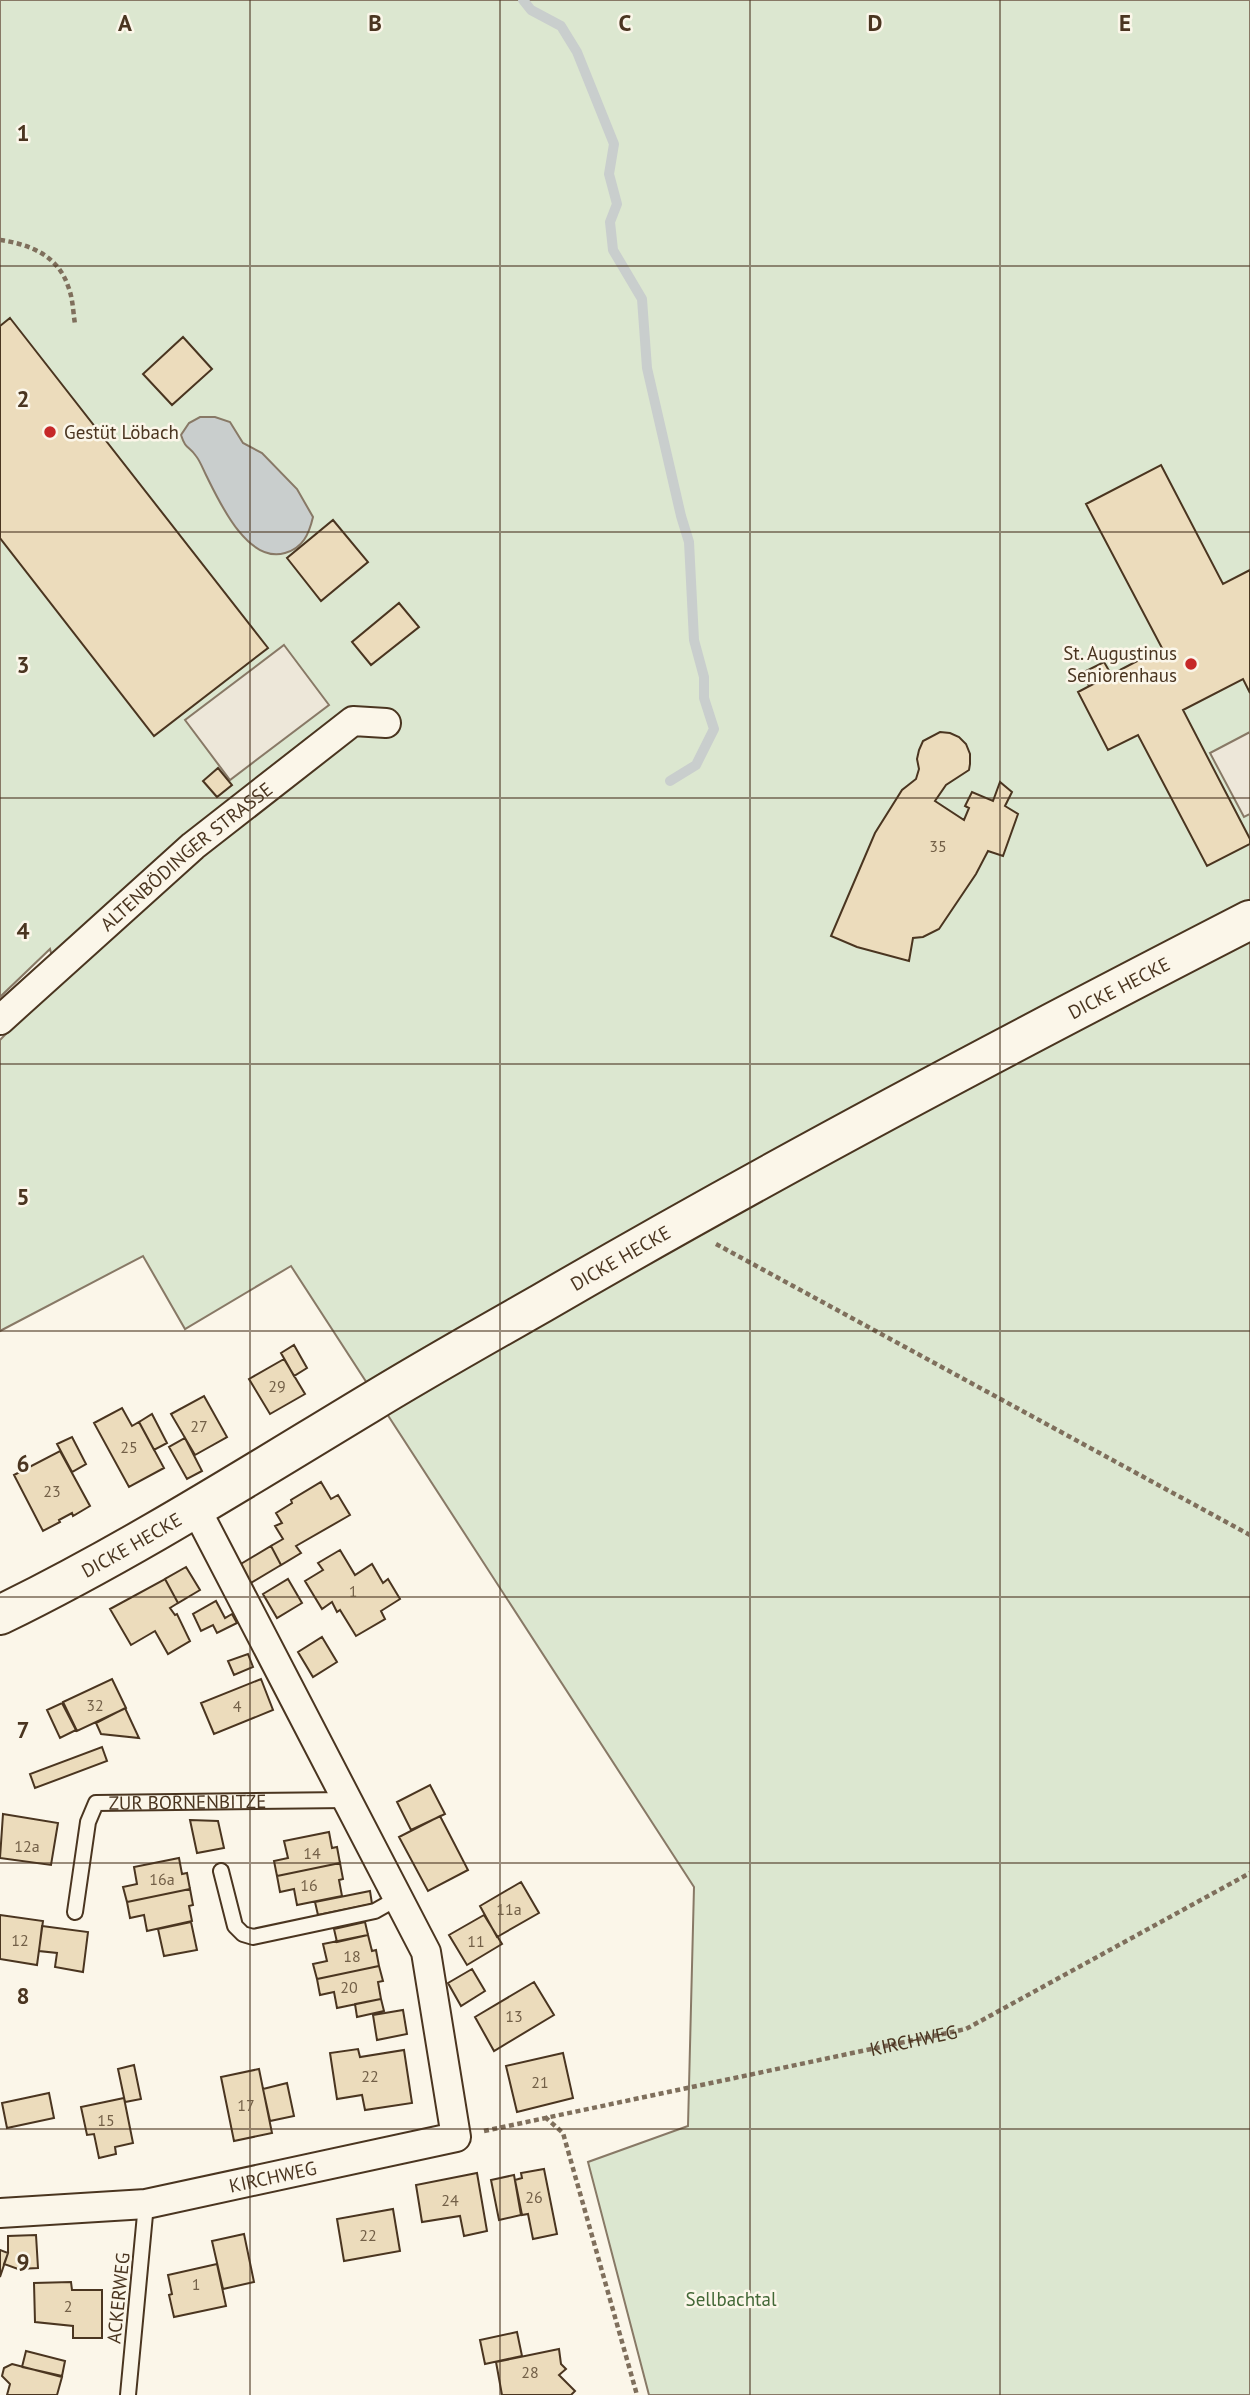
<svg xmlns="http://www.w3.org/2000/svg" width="1250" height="2395" viewBox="0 0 1250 2395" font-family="'PT Sans',sans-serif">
<rect width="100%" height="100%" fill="#fbf6e9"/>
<!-- green -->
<path fill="#dce7d0" stroke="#887966" stroke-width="2" d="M 0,0 L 1250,0 L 1250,2395 L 649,2395 L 588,2162 L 688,2126 L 694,1887 L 291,1266 L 185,1329 L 143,1256 L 0,1331 L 0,1040 L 58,980 L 50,949 L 0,997 Z"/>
<!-- parking -->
<path fill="#ede7d9" stroke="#887966" stroke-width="2" d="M 284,645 L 329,705 L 230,780 L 185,720 Z
M 1250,732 L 1250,814 L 1244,817 L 1210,753 Z"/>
<!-- water -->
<path fill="#c9cecd" stroke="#887966" stroke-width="2" d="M 200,417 L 215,417 L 230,422 L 243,443 L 262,453 L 297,489 L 313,517 C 309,534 303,548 285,553 C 247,564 219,501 206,475 C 203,469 200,461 196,456 C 188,445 186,450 181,435 L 189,423 Z"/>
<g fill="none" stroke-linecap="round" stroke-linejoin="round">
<!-- stream -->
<path stroke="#c9cecd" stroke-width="10" d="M 523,0 L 531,10 L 561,26 L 577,52 L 614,144 L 609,174 L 617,204 L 610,222 L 613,250 L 642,299 L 647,368 L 681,516 L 689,542 L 694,640 L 704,677 L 704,698 L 714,729 L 696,765 L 670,781"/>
</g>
<!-- building -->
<path fill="#ecdcbc" stroke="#4a3520" stroke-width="2" d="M 10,318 L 268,648 L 154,736 L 0,538 L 0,326 Z
M 183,337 L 212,369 L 172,405 L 143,374 Z
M 1161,465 L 1223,584 L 1250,570 L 1250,693 L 1243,679 L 1183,710 L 1250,839 L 1250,844 L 1207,866 L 1138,735 L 1108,750 L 1078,692 L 1162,648 L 1086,504 Z
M 333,520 L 368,562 L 321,601 L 287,558 Z
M 399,603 L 419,627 L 371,665 L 352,642 Z
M 1104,662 L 1111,674 L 1089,686 L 1082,673 Z
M 940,732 L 950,733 L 959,737 L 966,744 L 970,754 L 970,764 L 969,770 L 946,785 L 935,801 L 964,820 L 969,808 L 965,806 L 972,792 L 993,801 L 1000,782 L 1012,792 L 1005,806 L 1018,814 L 1003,856 L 988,851 L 976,874 L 939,929 L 923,937 L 913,938 L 909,961 L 857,947 L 831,936 L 875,833 L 902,790 L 916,779 L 919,769 L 917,759 L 919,750 L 923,741 Z
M 218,768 L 232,785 L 217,797 L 203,781 Z
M 294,1345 L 307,1368 L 294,1376 L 281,1353 Z
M 284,1359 L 305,1394 L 270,1414 L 249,1379 Z
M 204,1396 L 227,1437 L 195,1455 L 171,1414 Z
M 122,1408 L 132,1426 L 139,1422 L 164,1468 L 129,1487 L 94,1423 Z
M 152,1414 L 167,1443 L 154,1450 L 139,1422 Z
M 72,1437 L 86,1464 L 72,1472 L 57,1444 Z
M 185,1438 L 202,1471 L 187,1479 L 169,1447 Z
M 60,1451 L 90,1506 L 73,1516 L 72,1513 L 59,1520 L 60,1522 L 43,1531 L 14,1475 Z
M 321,1482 L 331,1499 L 338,1495 L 350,1515 L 296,1546 L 301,1553 L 281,1565 L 271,1546 L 283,1539 L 275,1526 L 282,1523 L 276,1513 L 292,1503 L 291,1500 Z
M 271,1546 L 281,1565 L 244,1587 L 234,1568 Z
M 340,1550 L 355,1575 L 372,1564 L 383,1583 L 388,1579 L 400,1599 L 381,1611 L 385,1619 L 356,1636 L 340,1610 L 337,1612 L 332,1602 L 322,1609 L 305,1581 L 323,1570 L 318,1563 Z
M 186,1567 L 200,1590 L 178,1603 L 165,1579 Z
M 165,1579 L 178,1603 L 170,1608 L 175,1615 L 177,1614 L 190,1641 L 168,1654 L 155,1631 L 131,1645 L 110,1609 Z
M 288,1579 L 302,1603 L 277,1618 L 263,1594 Z
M 216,1601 L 225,1618 L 232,1614 L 237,1623 L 217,1633 L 213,1625 L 201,1631 L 193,1614 Z
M 322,1637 L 337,1662 L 313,1677 L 298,1652 Z
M 248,1654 L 253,1667 L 234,1675 L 228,1661 Z
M 112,1679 L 126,1708 L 77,1731 L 63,1702 Z
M 261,1679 L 273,1710 L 214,1734 L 201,1703 Z
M 62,1703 L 76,1730 L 60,1738 L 47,1710 Z
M 125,1708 L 139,1738 L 101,1734 L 96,1723 Z
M 102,1747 L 107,1761 L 35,1788 L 30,1774 Z
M 430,1785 L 445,1814 L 411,1830 L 397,1802 Z
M 3,1814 L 58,1823 L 51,1865 L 0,1858 Z
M 440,1816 L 468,1870 L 428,1891 L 399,1837 Z
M 190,1820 L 218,1821 L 224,1848 L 197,1853 Z
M 329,1832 L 332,1848 L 337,1847 L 340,1863 L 277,1876 L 274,1861 L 288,1858 L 284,1841 Z
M 179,1858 L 182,1874 L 187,1873 L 190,1889 L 127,1902 L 123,1887 L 137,1884 L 134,1867 Z
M 340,1863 L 343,1879 L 339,1880 L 342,1896 L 297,1905 L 294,1889 L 280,1892 L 277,1876 Z
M 521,1882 L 539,1913 L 497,1937 L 480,1906 Z
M 190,1889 L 193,1905 L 189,1906 L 192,1921 L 147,1931 L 144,1915 L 130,1918 L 127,1902 Z
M 370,1891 L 372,1904 L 318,1915 L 315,1902 Z
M 0,1915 L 43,1921 L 37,1965 L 0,1959 Z
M 484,1915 L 502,1944 L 467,1965 L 449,1935 Z
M 191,1922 L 197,1950 L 164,1956 L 158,1929 Z
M 365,1922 L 368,1935 L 337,1942 L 334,1929 Z
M 42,1926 L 88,1932 L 83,1972 L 55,1967 L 57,1953 L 39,1951 Z
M 368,1935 L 372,1951 L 376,1950 L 379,1966 L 317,1979 L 313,1964 L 327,1961 L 323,1944 Z
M 379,1966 L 383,1981 L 378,1982 L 381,1999 L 337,2008 L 334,1992 L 320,1995 L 317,1979 Z
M 472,1969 L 485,1991 L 461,2006 L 448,1983 Z
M 534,1982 L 554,2015 L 494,2051 L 475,2017 Z
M 381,1999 L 384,2011 L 357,2017 L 355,2004 Z
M 403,2010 L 407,2034 L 377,2040 L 373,2015 Z
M 358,2049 L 360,2057 L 404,2050 L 412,2103 L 365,2110 L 362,2095 L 337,2099 L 330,2053 Z
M 563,2053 L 573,2098 L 517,2112 L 506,2066 Z
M 134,2065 L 141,2099 L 125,2102 L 118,2069 Z
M 259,2069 L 272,2133 L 234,2141 L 221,2077 Z
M 287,2083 L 294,2116 L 270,2121 L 263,2089 Z
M 49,2093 L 54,2118 L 7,2128 L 2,2103 Z
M 124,2098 L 133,2143 L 115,2147 L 116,2154 L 99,2158 L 94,2134 L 87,2135 L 81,2107 Z
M 544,2169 L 557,2234 L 533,2239 L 528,2214 L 522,2215 L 515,2180 L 522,2178 L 521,2173 Z
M 477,2173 L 487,2231 L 464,2236 L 460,2216 L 422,2222 L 416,2185 Z
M 514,2175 L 521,2215 L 499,2220 L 491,2180 Z
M 393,2209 L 400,2251 L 344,2261 L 337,2219 Z
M 244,2234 L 254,2282 L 223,2289 L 212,2241 Z
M 36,2235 L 38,2268 L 18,2269 L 4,2264 L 8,2253 L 8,2236 Z
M 0,2250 L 8,2253 L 0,2277 Z
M 217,2264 L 226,2306 L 174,2317 L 169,2295 L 172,2294 L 168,2275 Z
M 71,2282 L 72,2290 L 102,2290 L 102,2338 L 73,2338 L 73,2326 L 35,2322 L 34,2283 Z
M 517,2332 L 522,2356 L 485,2364 L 480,2340 Z
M 559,2349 L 561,2364 L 566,2369 L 559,2375 L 575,2391 L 571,2395 L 502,2395 L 496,2362 Z
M 26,2351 L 65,2361 L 62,2376 L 22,2367 Z
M 12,2364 L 62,2377 L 57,2395 L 7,2395 L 10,2384 L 2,2376 L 4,2368 Z"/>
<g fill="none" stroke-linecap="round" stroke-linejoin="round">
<defs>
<g id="lane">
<path d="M 221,1871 L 235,1926 L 243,1934 L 253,1937 L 375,1911 L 398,1898"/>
<path id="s2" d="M 75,1912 L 88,1822 L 96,1803 L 348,1800"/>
<path d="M 128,2395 L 146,2204"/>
</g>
<g id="street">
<path id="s3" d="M 0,1020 L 193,846 L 353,721 L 386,723"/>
<path id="s4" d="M 0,2213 L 146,2204 L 456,2137 L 426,1952 L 196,1509"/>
</g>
<g id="secondary">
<path id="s5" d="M 0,1615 C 127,1553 247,1477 368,1404 C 425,1369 484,1336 542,1303 C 774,1168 1011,1043 1250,920"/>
</g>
</defs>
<!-- lane casing -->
<use href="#lane" stroke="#4a3520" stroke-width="18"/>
<!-- street casing -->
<use href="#street" stroke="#4a3520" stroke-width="32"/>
<!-- secondary casing -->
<use href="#secondary" stroke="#4a3520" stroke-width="42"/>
<!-- path -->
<g stroke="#7f6f5c" stroke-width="4.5" stroke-dasharray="5 3.5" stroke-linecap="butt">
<path d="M 0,240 C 30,244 58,256 68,286 C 73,298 73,312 75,324"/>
<path d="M 716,1244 L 1250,1535"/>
<path d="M 545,2117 L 563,2133 L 637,2395"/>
<path id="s1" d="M 484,2131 L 966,2029 L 1250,1873"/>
</g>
<!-- lane -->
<use href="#lane" stroke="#fbf6e9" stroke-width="14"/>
<!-- street -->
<use href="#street" stroke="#fbf6e9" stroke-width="28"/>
<!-- secondary -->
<use href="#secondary" stroke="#fbf6e9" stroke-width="38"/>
</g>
<!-- grid -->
<path fill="none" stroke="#4a3520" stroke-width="2" stroke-opacity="0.55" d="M 250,0 L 250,2395M 500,0 L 500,2395M 750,0 L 750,2395M 1000,0 L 1000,2395M 0,266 L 1250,266M 0,532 L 1250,532M 0,798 L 1250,798M 0,1064 L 1250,1064M 0,1331 L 1250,1331M 0,1597 L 1250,1597M 0,1863 L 1250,1863M 0,2129 L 1250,2129"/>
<!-- markers -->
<g fill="#c62828" stroke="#fbf6e9" stroke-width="2.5">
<circle cx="50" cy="432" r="7"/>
<circle cx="1191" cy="664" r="7"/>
</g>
<g text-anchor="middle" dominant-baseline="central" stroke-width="5" stroke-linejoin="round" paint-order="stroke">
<!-- number labels -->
<g font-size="16" fill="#725f47">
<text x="938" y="846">35</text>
<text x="277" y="1386">29</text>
<text x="199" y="1426">27</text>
<text x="129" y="1447">25</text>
<text x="52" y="1491">23</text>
<text x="353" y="1591">1</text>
<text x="95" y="1705">32</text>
<text x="237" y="1706">4</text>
<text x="27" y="1846">12a</text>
<text x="312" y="1853">14</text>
<text x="162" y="1879">16a</text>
<text x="309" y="1885">16</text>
<text x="509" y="1909">11a</text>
<text x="20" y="1940">12</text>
<text x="476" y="1941">11</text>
<text x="352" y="1956">18</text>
<text x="349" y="1987">20</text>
<text x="514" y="2016">13</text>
<text x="370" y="2076">22</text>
<text x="540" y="2082">21</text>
<text x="246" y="2105">17</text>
<text x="106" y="2120">15</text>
<text x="534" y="2197">26</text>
<text x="450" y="2200">24</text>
<text x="368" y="2235">22</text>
<text x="196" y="2284">1</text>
<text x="68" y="2306">2</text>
<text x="530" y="2372">28</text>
</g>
<!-- poi labels -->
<g font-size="19" fill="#4a3520" stroke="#fbf6e9" text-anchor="start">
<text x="64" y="432">Gestüt Löbach</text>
<text x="1177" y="653" text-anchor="end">St. Augustinus<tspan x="1177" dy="22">Seniorenhaus</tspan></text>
</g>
<!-- street labels -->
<g font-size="19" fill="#4a3520" stroke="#fbf6e9">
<text stroke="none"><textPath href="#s3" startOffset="248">ALTENBÖDINGER STRASSE</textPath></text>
<text stroke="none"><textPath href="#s5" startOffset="1283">DICKE HECKE</textPath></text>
<text stroke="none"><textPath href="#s5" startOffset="716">DICKE HECKE</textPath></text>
<text stroke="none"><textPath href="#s5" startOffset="149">DICKE HECKE</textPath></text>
<text stroke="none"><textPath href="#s2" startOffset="203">ZUR BORNENBITZE</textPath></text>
<text stroke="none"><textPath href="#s1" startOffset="439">KIRCHWEG</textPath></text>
<text stroke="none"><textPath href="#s4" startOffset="276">KIRCHWEG</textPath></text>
<text transform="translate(118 2298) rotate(-84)">ACKERWEG</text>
</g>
<!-- park labels -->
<g font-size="19" fill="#436837" stroke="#fbf6e9">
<text x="731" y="2299">Sellbachtal</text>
</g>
</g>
<g font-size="23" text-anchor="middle" font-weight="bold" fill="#4a3520" stroke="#fbf6e9" stroke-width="5" stroke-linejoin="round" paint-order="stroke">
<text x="125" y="31">A</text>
<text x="375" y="31">B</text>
<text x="625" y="31">C</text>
<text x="875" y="31">D</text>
<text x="1125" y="31">E</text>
<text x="23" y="141">1</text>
<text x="23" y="407">2</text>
<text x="23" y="673">3</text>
<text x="23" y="939">4</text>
<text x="23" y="1205">5</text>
<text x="23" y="1472">6</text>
<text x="23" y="1738">7</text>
<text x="23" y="2004">8</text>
<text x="23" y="2270">9</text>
</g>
</svg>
